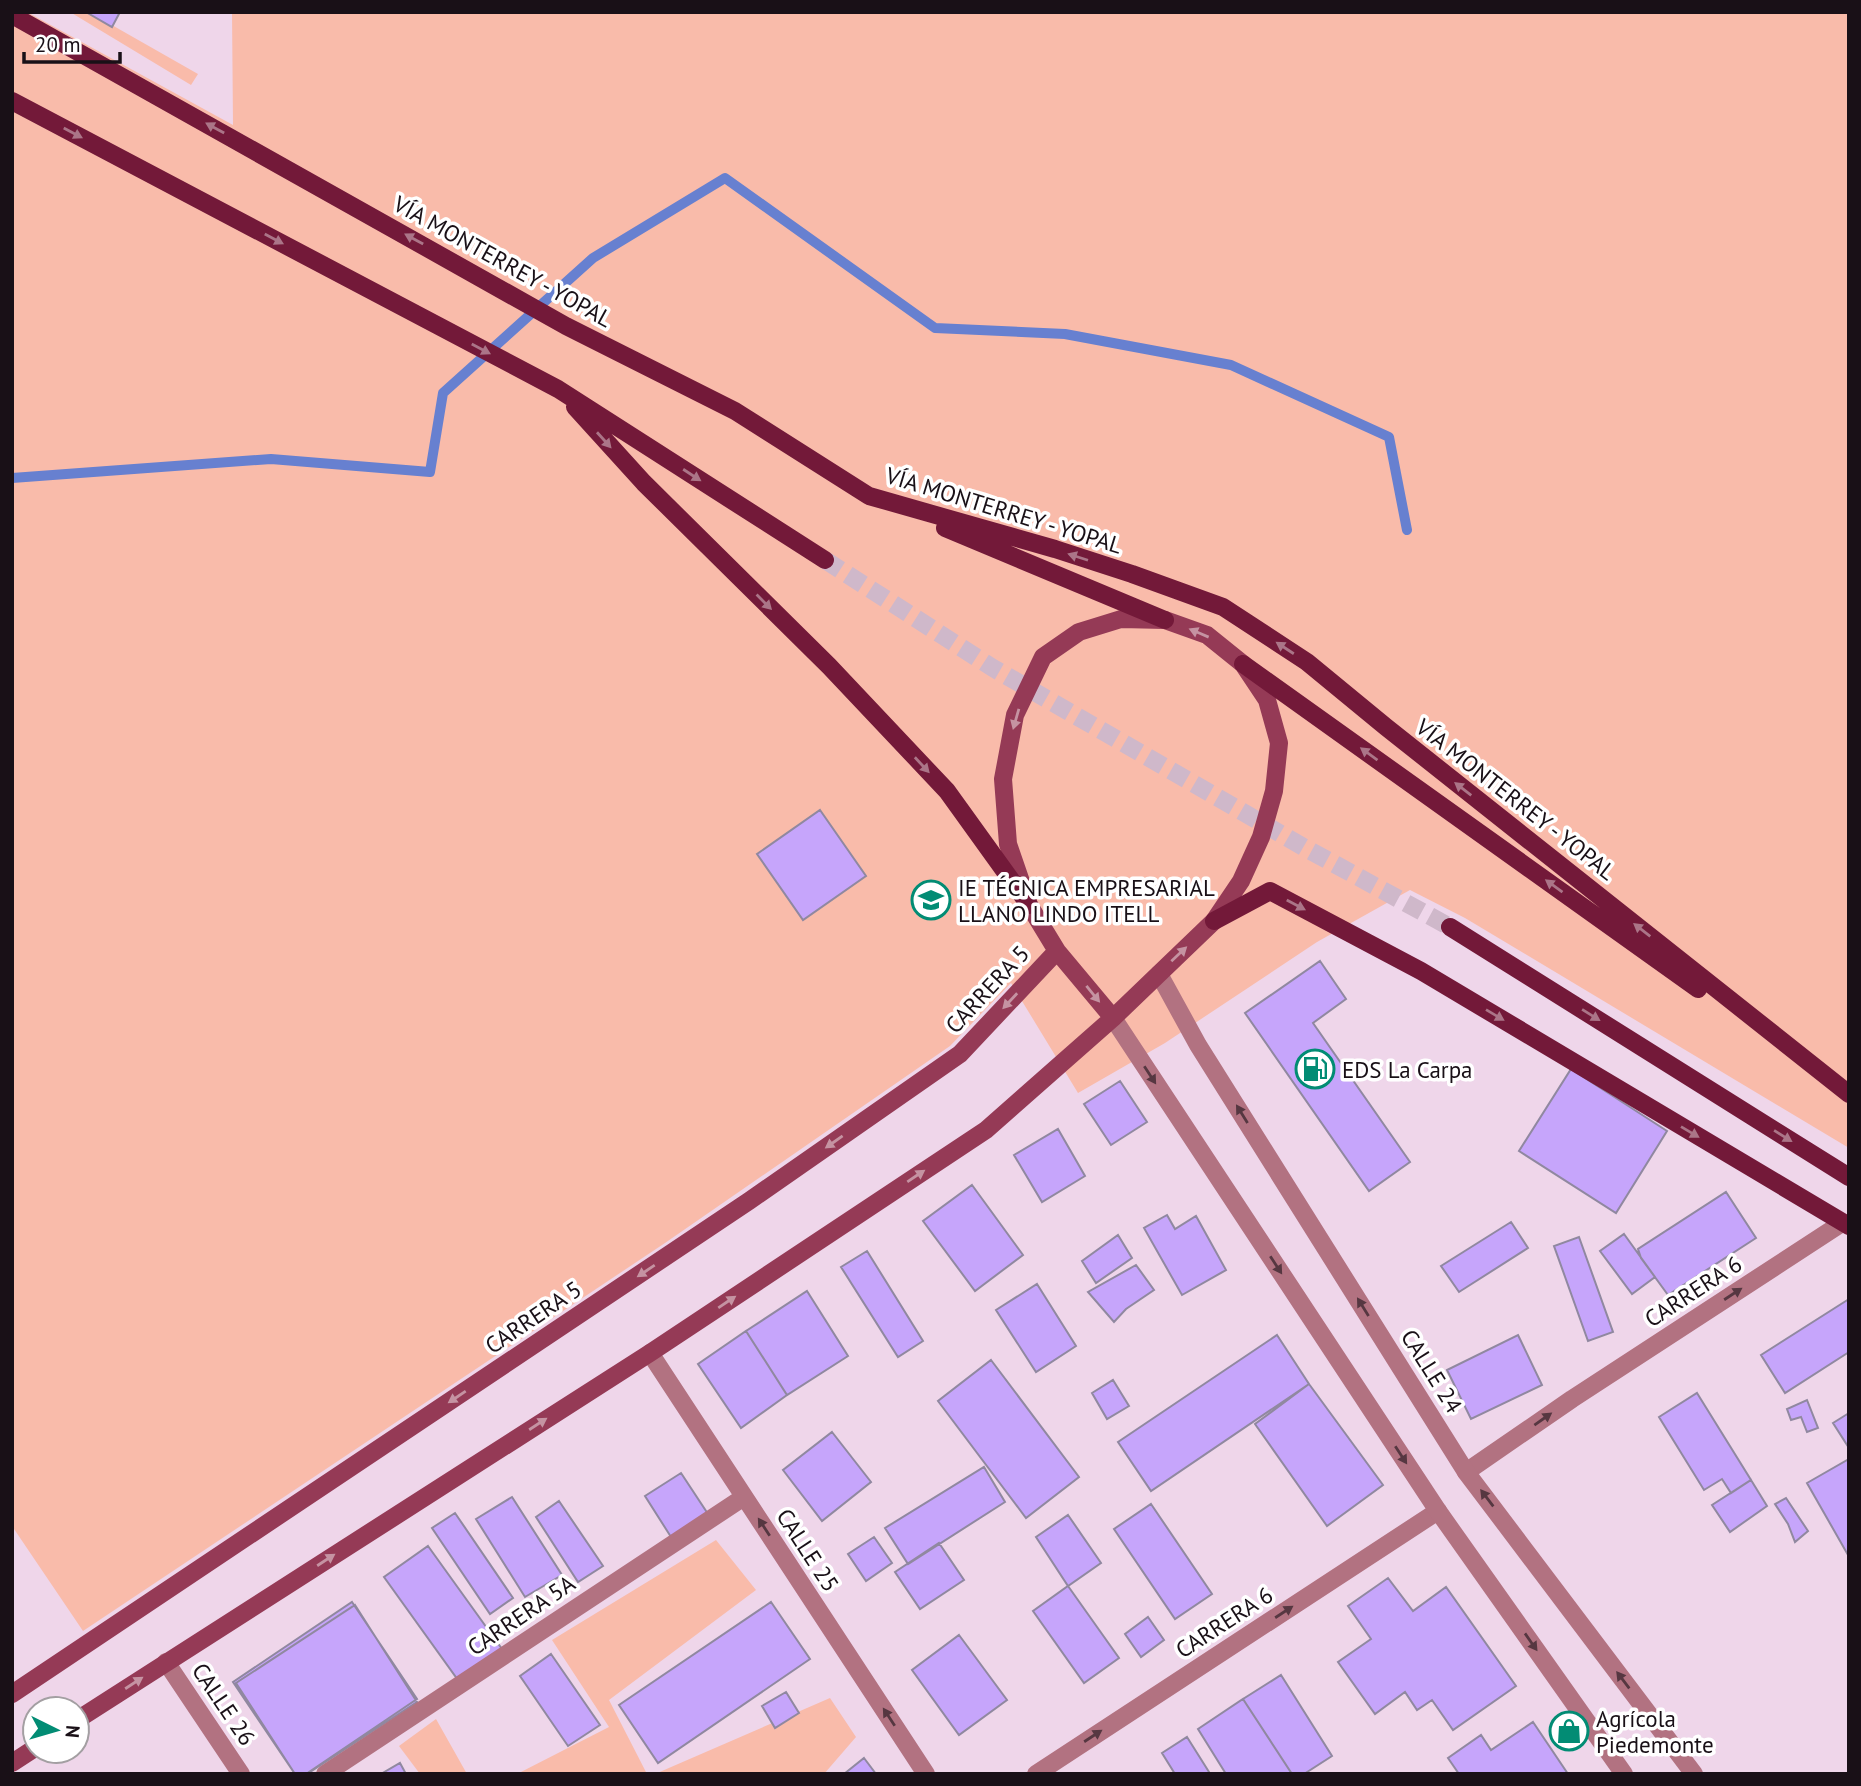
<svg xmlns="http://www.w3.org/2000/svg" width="1861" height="1786" viewBox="0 0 1861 1786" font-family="'PT Sans',sans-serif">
<rect width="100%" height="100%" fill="#efd6ea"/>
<!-- green -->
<path fill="#f9bbaa" d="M 12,12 L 27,12 L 233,125 L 232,12 L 1849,12 L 1849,1148 L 1465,918 L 1410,890 L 1317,942 L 1165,1043 L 1078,1093 L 1011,983 L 950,1046 L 665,1243 L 83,1631 L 12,1526 Z
M 70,12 L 89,12 L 198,74 L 191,85 Z
M 716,1540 L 756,1590 L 609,1700 L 647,1774 L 517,1774 L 609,1727 L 552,1640 Z
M 830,1698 L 856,1737 L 824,1774 L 655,1774 Z
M 436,1719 L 467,1774 L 420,1774 L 399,1746 Z"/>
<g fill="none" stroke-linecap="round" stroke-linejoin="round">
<!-- stream -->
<path stroke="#6780d0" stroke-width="10" d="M 12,478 L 271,459 L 430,472 L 443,393 L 593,258 L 725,178 L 935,328 L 1065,334 L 1231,365 L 1389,437 L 1407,530"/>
</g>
<!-- building -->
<path fill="#c6a5fb" stroke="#9088a0" stroke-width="2" d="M 86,12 L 120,12 L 112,27 Z
M 820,810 L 866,876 L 803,920 L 757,854 Z
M 1320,961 L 1346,999 L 1313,1023 L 1410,1162 L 1369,1191 L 1245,1013 Z
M 1571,1069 L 1667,1131 L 1616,1213 L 1519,1151 Z
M 1120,1081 L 1147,1122 L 1111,1145 L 1084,1104 Z
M 1058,1129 L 1085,1176 L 1042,1202 L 1014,1155 Z
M 972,1185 L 1023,1255 L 975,1291 L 923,1221 Z
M 1726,1192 L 1756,1238 L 1668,1295 L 1641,1258 L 1638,1249 Z
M 1167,1215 L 1175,1229 L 1196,1216 L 1226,1270 L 1182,1295 L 1144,1228 Z
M 1511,1222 L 1528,1248 L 1459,1292 L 1441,1266 Z
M 1624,1234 L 1655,1277 L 1632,1294 L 1600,1251 Z
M 1118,1235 L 1132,1258 L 1096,1283 L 1082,1261 Z
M 1579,1237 L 1613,1332 L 1588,1341 L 1554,1246 Z
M 867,1251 L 923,1341 L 898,1357 L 841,1267 Z
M 1136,1265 L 1154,1290 L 1126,1309 L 1114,1322 L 1088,1292 Z
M 1037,1284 L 1076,1346 L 1036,1372 L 996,1310 Z
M 807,1291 L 848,1356 L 787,1395 L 746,1331 Z
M 1849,1299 L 1849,1352 L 1785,1393 L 1761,1355 Z
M 746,1331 L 787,1395 L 741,1428 L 698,1364 Z
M 1277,1335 L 1309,1384 L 1151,1491 L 1118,1442 Z
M 1518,1335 L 1542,1385 L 1471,1419 L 1447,1370 Z
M 991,1360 L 1079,1477 L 1026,1518 L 938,1401 Z
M 1113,1380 L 1129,1406 L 1107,1419 L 1092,1393 Z
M 1309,1384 L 1383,1485 L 1327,1526 L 1255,1424 Z
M 1697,1393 L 1751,1480 L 1731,1493 L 1722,1479 L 1704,1490 L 1659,1417 Z
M 1807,1400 L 1818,1428 L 1807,1432 L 1801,1417 L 1791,1420 L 1787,1409 Z
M 1849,1413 L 1849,1448 L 1833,1423 Z
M 832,1432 L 871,1482 L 822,1521 L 783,1470 Z
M 1849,1459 L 1849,1555 L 1848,1555 L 1807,1483 Z
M 984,1467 L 1005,1502 L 908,1564 L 885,1528 Z
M 681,1473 L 708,1514 L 671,1537 L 645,1496 Z
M 1751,1480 L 1767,1506 L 1730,1532 L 1712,1505 Z
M 512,1497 L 562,1575 L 525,1597 L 476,1519 Z
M 1786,1498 L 1808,1531 L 1795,1542 L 1788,1524 L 1775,1504 Z
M 559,1501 L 603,1566 L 578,1582 L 536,1517 Z
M 1151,1504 L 1212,1594 L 1175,1619 L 1114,1529 Z
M 455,1513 L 513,1598 L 490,1614 L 432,1528 Z
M 1068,1515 L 1101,1563 L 1068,1586 L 1036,1537 Z
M 874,1537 L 892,1563 L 866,1581 L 848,1554 Z
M 939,1543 L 964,1580 L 920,1609 L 895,1572 Z
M 428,1546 L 502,1649 L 458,1680 L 384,1577 Z
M 1388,1578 L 1413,1611 L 1446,1587 L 1516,1686 L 1453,1730 L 1432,1700 L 1417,1710 L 1405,1692 L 1375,1714 L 1338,1662 L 1371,1639 L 1348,1606 Z
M 1068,1586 L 1119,1658 L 1084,1683 L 1033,1611 Z
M 352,1602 L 417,1699 L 306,1774 L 295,1774 L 233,1682 Z
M 771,1602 L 810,1659 L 658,1763 L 619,1705 Z
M 355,1605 L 417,1702 L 307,1774 L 295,1774 L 236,1683 Z
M 1148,1617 L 1164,1640 L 1141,1657 L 1125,1634 Z
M 959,1635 L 1007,1700 L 959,1735 L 912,1670 Z
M 551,1654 L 600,1725 L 568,1746 L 520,1676 Z
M 1281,1675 L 1332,1756 L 1304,1774 L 1292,1774 L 1243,1699 Z
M 786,1692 L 799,1713 L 775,1728 L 762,1706 Z
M 1243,1699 L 1292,1774 L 1226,1774 L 1198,1729 Z
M 1533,1722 L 1568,1774 L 1459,1774 L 1448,1758 L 1481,1735 L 1491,1750 Z
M 1187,1737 L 1209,1772 L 1210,1774 L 1175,1774 L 1162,1753 Z
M 864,1758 L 876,1774 L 844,1774 Z
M 400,1763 L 406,1774 L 381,1774 Z"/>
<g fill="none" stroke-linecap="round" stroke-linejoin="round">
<!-- primary-tunnel -->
<path stroke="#cfb8ca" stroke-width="18" stroke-dasharray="18 9" stroke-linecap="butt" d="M 825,560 L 993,668 L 1307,849 L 1450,927"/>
<!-- minor -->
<path stroke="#b27281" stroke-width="18" d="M 650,1353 L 926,1774
M 1466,1472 L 1572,1399 L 1842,1223
M 166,1662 L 241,1774
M 325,1774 L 744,1497
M 1036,1774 L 1438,1511"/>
<!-- tertiary -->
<path stroke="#b27281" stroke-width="18" d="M 1159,974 L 1198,1045 L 1466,1472 L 1694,1774
M 1113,1018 L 1438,1511 L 1624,1774"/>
<!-- secondary -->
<path stroke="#953a56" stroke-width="18" d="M 12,1694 L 749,1201 L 960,1054 L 1057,951
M 77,1720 L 650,1353 L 986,1130 L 1113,1018 L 1214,921 L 1241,881 L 1261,837 L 1274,791 L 1279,743 L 1267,700 L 1243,664 L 1207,635 L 1165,620 L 1121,619 L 1079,632 L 1043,657 L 1015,715 L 1003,779 L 1008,844 L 1029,905 L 1057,951 L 1113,1018
M 12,1763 L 35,1748"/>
<!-- primary -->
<path stroke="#731939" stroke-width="18" d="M 12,15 L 566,326 L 735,411 L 869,496 L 1055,549 L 1132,574 L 1223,607 L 1307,662 L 1386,727 L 1849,1094
M 12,101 L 558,389 L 825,560
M 575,407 L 644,483 L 829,666 L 947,791 L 1029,905
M 945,528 L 1165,620
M 1243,664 L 1698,989
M 1214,921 L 1270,891 L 1421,971 L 1849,1226
M 1450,927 L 1849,1177"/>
</g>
<!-- one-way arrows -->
<defs><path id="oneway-solid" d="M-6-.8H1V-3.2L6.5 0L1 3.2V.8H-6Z" transform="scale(1.75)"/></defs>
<g fill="#ab7588">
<use href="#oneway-solid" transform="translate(215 128) rotate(-151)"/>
<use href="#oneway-solid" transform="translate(73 133) rotate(28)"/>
<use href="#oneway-solid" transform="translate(274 239) rotate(28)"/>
<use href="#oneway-solid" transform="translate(414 239) rotate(-151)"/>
<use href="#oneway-solid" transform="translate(481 349) rotate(28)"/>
<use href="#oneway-solid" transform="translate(604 440) rotate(48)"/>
<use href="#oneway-solid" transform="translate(692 475) rotate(33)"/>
<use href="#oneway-solid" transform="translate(1078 557) rotate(-162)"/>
<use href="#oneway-solid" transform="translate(764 602) rotate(45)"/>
<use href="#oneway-solid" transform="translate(1285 648) rotate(-147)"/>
<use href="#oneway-solid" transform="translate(1369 754) rotate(-144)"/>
<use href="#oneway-solid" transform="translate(922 765) rotate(47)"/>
<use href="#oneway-solid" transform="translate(1463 789) rotate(-142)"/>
<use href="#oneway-solid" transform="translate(1554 886) rotate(-144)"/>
<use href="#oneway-solid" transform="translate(1296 905) rotate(28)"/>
<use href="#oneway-solid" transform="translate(1642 930) rotate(-142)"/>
<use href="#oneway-solid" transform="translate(1495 1015) rotate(31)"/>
<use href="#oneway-solid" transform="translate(1591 1015) rotate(32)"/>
<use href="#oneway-solid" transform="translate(1690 1132) rotate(31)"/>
<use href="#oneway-solid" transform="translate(1783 1136) rotate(32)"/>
</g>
<g fill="#c593a2">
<use href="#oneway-solid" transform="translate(1199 633) rotate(-157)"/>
<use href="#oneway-solid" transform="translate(1016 719) rotate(106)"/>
<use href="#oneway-solid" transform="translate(1179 954) rotate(-43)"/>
<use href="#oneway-solid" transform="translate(1093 994) rotate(51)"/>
<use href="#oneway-solid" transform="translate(1010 1001) rotate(133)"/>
<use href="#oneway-solid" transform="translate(834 1142) rotate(145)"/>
<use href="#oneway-solid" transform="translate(916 1176) rotate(-34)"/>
<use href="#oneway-solid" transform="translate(646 1271) rotate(146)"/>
<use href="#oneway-solid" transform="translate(727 1302) rotate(-34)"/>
<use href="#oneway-solid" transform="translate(457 1397) rotate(146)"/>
<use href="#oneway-solid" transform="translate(538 1424) rotate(-33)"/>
<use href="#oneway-solid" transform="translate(326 1560) rotate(-33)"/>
<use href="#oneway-solid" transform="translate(134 1683) rotate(-33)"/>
</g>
<g fill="#563741">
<use href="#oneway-solid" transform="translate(1150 1075) rotate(57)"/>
<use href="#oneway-solid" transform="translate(1242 1114) rotate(-122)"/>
<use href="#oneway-solid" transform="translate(1276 1265) rotate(57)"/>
<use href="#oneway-solid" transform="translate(1733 1294) rotate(-33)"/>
<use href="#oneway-solid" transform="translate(1363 1307) rotate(-122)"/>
<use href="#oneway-solid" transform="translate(1543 1419) rotate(-35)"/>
<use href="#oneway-solid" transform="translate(1401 1455) rotate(57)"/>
<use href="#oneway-solid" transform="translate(1487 1498) rotate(-127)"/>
<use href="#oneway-solid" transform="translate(764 1527) rotate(-123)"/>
<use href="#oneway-solid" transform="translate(1284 1612) rotate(-33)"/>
<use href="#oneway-solid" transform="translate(1531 1642) rotate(55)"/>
<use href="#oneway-solid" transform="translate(1623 1680) rotate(-127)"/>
<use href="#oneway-solid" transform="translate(889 1717) rotate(-123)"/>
<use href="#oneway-solid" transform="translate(1093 1736) rotate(-33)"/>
</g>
<!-- icons -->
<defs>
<symbol id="school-ring" viewBox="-11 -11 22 22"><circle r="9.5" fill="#fff" stroke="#028c74" stroke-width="1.5"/><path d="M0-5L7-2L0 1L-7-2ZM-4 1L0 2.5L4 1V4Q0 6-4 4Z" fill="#028c74"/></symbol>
<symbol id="fuel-ring" viewBox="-11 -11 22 22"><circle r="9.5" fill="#fff" stroke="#028c74" stroke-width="1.5"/><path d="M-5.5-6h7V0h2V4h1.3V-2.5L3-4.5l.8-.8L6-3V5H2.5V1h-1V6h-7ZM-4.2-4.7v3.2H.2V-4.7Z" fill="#028c74"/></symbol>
<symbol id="shop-ring" viewBox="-11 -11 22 22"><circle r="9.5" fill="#fff" stroke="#028c74" stroke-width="1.5"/><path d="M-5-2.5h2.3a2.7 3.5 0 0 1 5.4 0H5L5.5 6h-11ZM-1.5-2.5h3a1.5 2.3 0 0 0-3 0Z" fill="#028c74"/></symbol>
</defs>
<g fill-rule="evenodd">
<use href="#school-ring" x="909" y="878" width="44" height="44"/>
<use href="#fuel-ring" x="1293" y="1047" width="44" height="44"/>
<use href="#shop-ring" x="1547" y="1709" width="44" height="44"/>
</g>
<g text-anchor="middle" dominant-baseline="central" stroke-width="7" stroke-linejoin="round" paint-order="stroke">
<!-- street labels -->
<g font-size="23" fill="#191017" stroke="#fff">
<text transform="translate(503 261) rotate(29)">VÍA MONTERREY - YOPAL</text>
<text transform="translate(1004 510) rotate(17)">VÍA MONTERREY - YOPAL</text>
<text transform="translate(1516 799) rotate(38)">VÍA MONTERREY - YOPAL</text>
<text transform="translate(987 989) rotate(-47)">CARRERA 5</text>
<text transform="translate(1693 1291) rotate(-33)">CARRERA 6</text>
<text transform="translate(533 1317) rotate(-34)">CARRERA 5</text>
<text transform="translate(1432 1371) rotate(58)">CALLE 24</text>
<text transform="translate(808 1550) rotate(57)">CALLE 25</text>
<text transform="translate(521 1615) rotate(-34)">CARRERA 5A</text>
<text transform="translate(1224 1622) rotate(-33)">CARRERA 6</text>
<text transform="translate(224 1704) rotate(56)">CALLE 26</text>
</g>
<!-- poi labels -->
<g font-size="23" fill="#191017" stroke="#fff" text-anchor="start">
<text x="958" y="887">IE TÉCNICA EMPRESARIAL<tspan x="958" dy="26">LLANO LINDO ITELL</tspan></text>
<text x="1342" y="1069">EDS La Carpa</text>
<text x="1596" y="1718">Agrícola<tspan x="1596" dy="26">Piedemonte</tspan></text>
</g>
</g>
<!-- border -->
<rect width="1861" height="1786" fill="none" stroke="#191017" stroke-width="28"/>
<!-- north arrow -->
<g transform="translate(56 1730) rotate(95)"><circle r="33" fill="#ffffff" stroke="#a39fa2" stroke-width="2"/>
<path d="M0-5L12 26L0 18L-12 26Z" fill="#028c74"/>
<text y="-10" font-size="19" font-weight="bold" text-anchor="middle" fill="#191017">N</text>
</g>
<!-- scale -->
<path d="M24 52v10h96v-10" fill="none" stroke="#191017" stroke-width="3.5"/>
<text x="35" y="52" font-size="21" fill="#191017" stroke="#ffffff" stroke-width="5" paint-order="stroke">20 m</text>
</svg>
